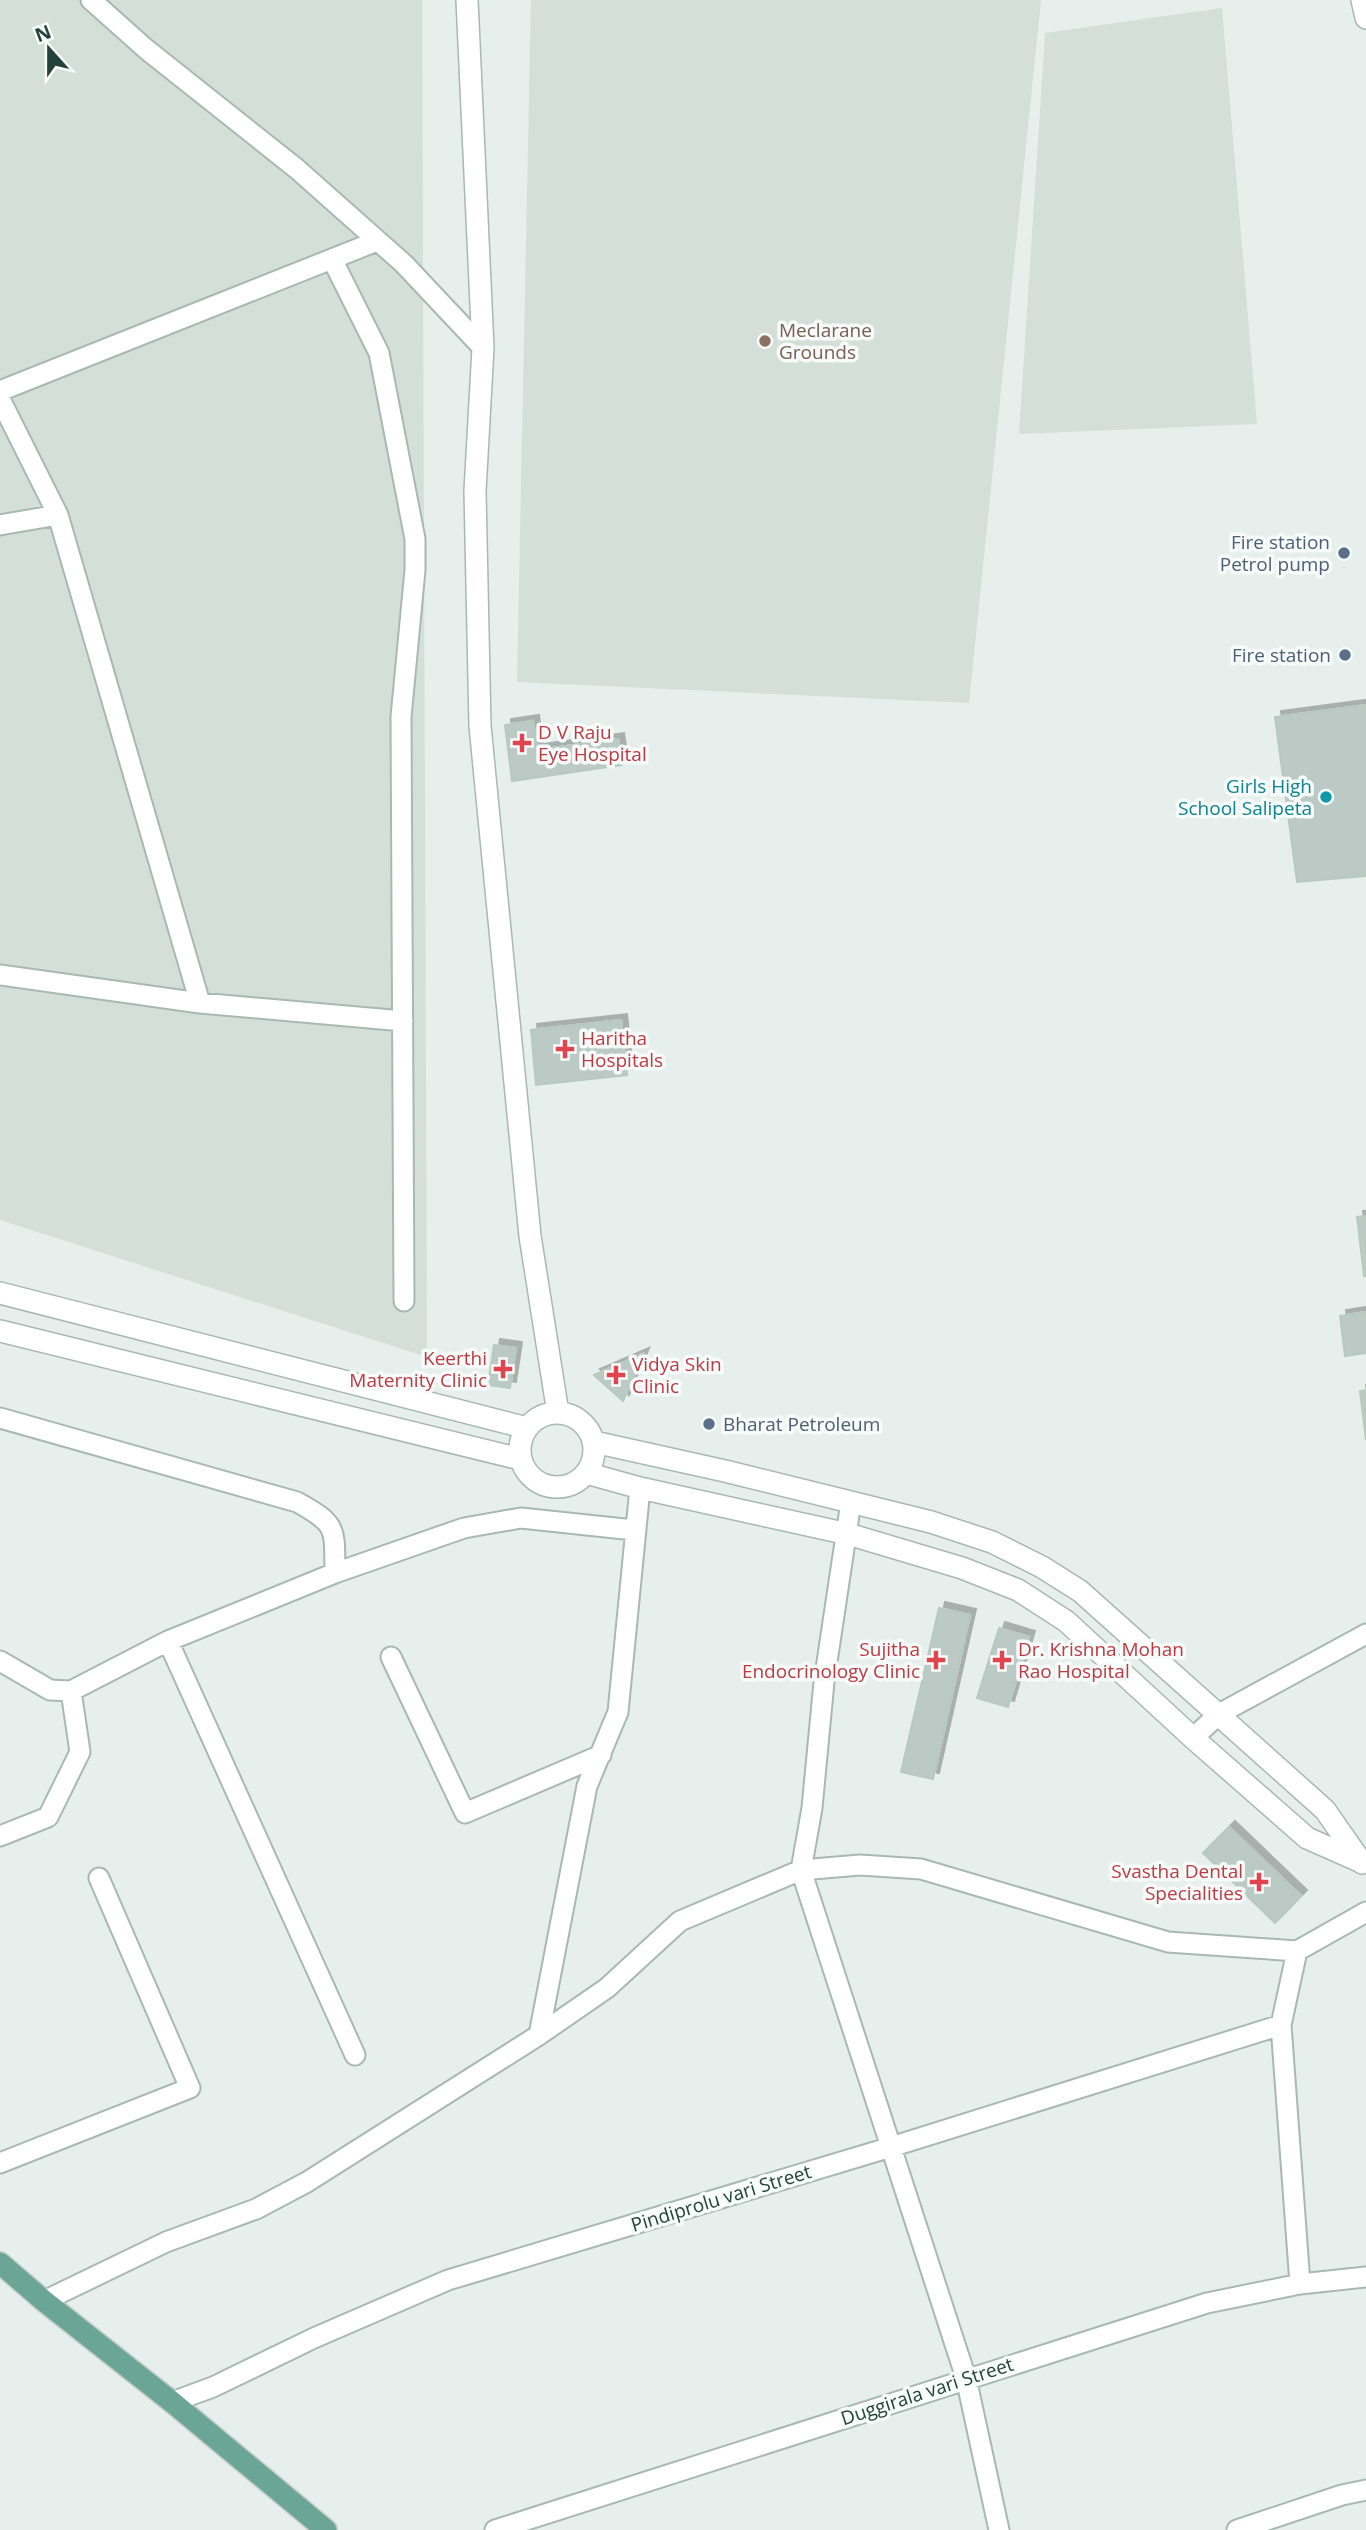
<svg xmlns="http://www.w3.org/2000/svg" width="1366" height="2530" viewBox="0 0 1366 2530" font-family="'Open Sans',sans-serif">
<defs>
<filter id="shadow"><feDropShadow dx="6" dy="-6" stdDeviation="0" flood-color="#0004"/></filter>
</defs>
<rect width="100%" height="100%" fill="#e6efeb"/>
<!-- built -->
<path fill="#d4dfda" d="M 0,0 L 422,0 L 427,1357 L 0,1220 Z
M 531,0 L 1041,0 L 969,703 L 517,682 Z
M 1222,8 L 1257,424 L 1019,434 L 1045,33 Z"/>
<!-- building -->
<path fill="#bbcac4" stroke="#b8c9c2" stroke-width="2" filter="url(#shadow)" d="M 1366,705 L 1366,876 L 1297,882 L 1275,717 Z
M 533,721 L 537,750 L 618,739 L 622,765 L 512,781 L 505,725 Z
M 621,1020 L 627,1075 L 536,1085 L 531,1030 Z
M 1366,1216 L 1366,1276 L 1364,1276 L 1357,1217 Z
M 1366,1312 L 1366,1353 L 1345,1356 L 1340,1316 Z
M 494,1345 L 516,1348 L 510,1388 L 488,1385 Z
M 643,1354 L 623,1401 L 594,1375 Z
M 1366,1390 L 1366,1440 L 1360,1391 Z
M 939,1608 L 970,1615 L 933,1779 L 901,1772 Z
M 999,1628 L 1029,1637 L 1008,1707 L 977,1698 Z
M 1229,1827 L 1301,1896 L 1275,1923 L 1203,1853 Z"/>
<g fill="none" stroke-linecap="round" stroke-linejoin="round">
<defs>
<path id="minor" d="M 91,0 L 146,49 L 297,169 L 404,264 L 483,348
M 332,259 L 379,353 L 415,539 L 415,570 L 401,717 L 404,1301
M 0,391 L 377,241
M 0,399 L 58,515 L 200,1003
M 0,525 L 58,515
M 0,975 L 200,1003 L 403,1021
M 0,1418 L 297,1502 C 339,1525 334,1529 335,1573
M 851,1502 L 824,1682 L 812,1808 L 801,1870 L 860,1865 L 921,1869 L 1168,1942 L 1297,1951
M 168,1641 L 355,2055
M 391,1657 L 465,1813 L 601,1755
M 0,1661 L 50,1690 L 71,1691 L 168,1641 L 335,1573 L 464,1528 L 521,1518 L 634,1530
M 1193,1738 L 1219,1714 L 1366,1634
M 0,1836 L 48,1817 L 80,1752 L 71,1691
M 539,2035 L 587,1786 L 618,1712 L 640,1488
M 0,2163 L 190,2088 L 99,1878
M 1300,2284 L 1281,2025 L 1297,1951 L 1366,1912
M 44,2301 L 166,2242 L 256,2209 L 307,2182 L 539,2035 L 607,1988 L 680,1921 L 801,1870 L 966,2378 L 999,2530
M 172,2402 L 213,2387 L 314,2338 L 448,2280 L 891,2147 L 1281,2025
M 495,2530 L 1207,2303 L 1300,2284 L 1366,2277
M 1237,2530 L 1342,2495 L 1366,2490"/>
<path id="tertiary" d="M 467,0 L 483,348 L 475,491 L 480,726 L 530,1236 L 558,1413
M 1362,0 L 1366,18
M 0,1293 L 527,1428
M 0,1331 L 520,1459
M520 1450a37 37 0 1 1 74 0a37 37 0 1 1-74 0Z
M 594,1442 L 725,1471 L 931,1522 L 992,1542 L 1042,1567 L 1080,1591 L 1325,1810 L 1362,1863
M 586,1473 L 640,1488 L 848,1534 L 962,1568 L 1018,1590 L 1066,1621 L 1193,1738 L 1307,1838 L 1359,1861"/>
<path id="primary" d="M 0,2263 L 44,2301 L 172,2402 L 326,2530"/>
</defs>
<!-- minor casing -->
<use href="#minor" stroke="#a8b8b2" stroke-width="23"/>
<!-- tertiary casing -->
<use href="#tertiary" stroke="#a8b8b2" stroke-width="24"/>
<!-- primary casing -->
<use href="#primary" stroke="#c2cac8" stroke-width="24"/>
<!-- minor -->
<use href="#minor" stroke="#fff" stroke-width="19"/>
<!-- tertiary -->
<use href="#tertiary" stroke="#fff" stroke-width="21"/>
<!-- primary -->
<use href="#primary" stroke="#6aa596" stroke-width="21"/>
</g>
<!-- markers -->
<circle fill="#8d6e63" stroke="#f7fbf9" stroke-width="2.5" cx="765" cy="341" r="7"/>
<g fill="#5c6f8a" stroke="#f7fbf9" stroke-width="2.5">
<circle cx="1344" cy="553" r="7"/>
<circle cx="1345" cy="655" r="7"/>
<circle cx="709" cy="1424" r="7"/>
</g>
<g fill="#e0444e" stroke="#f7fbf9" stroke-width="2.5">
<path d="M518.5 732.5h7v7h7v7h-7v7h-7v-7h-7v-7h7z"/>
<path d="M561.5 1038.5h7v7h7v7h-7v7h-7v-7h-7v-7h7z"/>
<path d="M499.5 1358.5h7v7h7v7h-7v7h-7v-7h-7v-7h7z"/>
<path d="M612.5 1364.5h7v7h7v7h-7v7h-7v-7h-7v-7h7z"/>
<path d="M932.5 1649.5h7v7h7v7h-7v7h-7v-7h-7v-7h7z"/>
<path d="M998.5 1649.5h7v7h7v7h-7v7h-7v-7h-7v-7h7z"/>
<path d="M1255.5 1871.5h7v7h7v7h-7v7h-7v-7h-7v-7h7z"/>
</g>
<circle fill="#0f9aa8" stroke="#f7fbf9" stroke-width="2.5" cx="1326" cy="797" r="7"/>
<g text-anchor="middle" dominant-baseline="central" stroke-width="7" stroke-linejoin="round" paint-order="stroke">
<!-- education labels -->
<g font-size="19" fill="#785e54" stroke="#f7fbf9" text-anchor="start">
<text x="779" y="330">Meclarane<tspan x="779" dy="22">Grounds</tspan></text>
</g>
<!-- service labels -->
<g font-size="19" fill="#4e5e75" stroke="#f7fbf9" text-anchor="end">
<text x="1330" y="542">Fire station<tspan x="1330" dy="22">Petrol pump</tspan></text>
<text x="1331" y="655">Fire station</text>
<text x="723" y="1424" text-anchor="start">Bharat Petroleum</text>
</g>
<!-- health labels -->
<g font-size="19" fill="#be3a42" stroke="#f7fbf9" text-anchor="start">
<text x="538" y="732">D V Raju<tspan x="538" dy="22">Eye Hospital</tspan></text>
<text x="581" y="1038">Haritha<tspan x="581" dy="22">Hospitals</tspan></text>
<text x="487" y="1358" text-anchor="end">Keerthi<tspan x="487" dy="22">Maternity Clinic</tspan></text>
<text x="632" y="1364">Vidya Skin<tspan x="632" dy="22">Clinic</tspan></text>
<text x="920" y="1649" text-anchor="end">Sujitha<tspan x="920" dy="22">Endocrinology Clinic</tspan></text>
<text x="1018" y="1649">Dr. Krishna Mohan<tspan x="1018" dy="22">Rao Hospital</tspan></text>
<text x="1243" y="1871" text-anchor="end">Svastha Dental<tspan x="1243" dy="22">Specialities</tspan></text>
</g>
<!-- culture labels -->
<g font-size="19" fill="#0d838f" stroke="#f7fbf9" text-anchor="end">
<text x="1312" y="786">Girls High<tspan x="1312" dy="22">School Salipeta</tspan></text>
</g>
<!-- street labels -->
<g font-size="19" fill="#24423a" stroke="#f7fbf9">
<text transform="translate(721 2198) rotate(-17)">Pindiprolu vari Street</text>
<text transform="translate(927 2391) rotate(-18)">Duggirala vari Street</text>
</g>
</g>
<!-- north arrow -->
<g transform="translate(49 49) rotate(339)" stroke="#f7fbf9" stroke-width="5" paint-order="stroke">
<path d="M0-5L12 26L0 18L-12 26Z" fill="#24423a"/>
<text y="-10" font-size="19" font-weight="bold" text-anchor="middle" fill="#24423a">N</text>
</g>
</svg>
